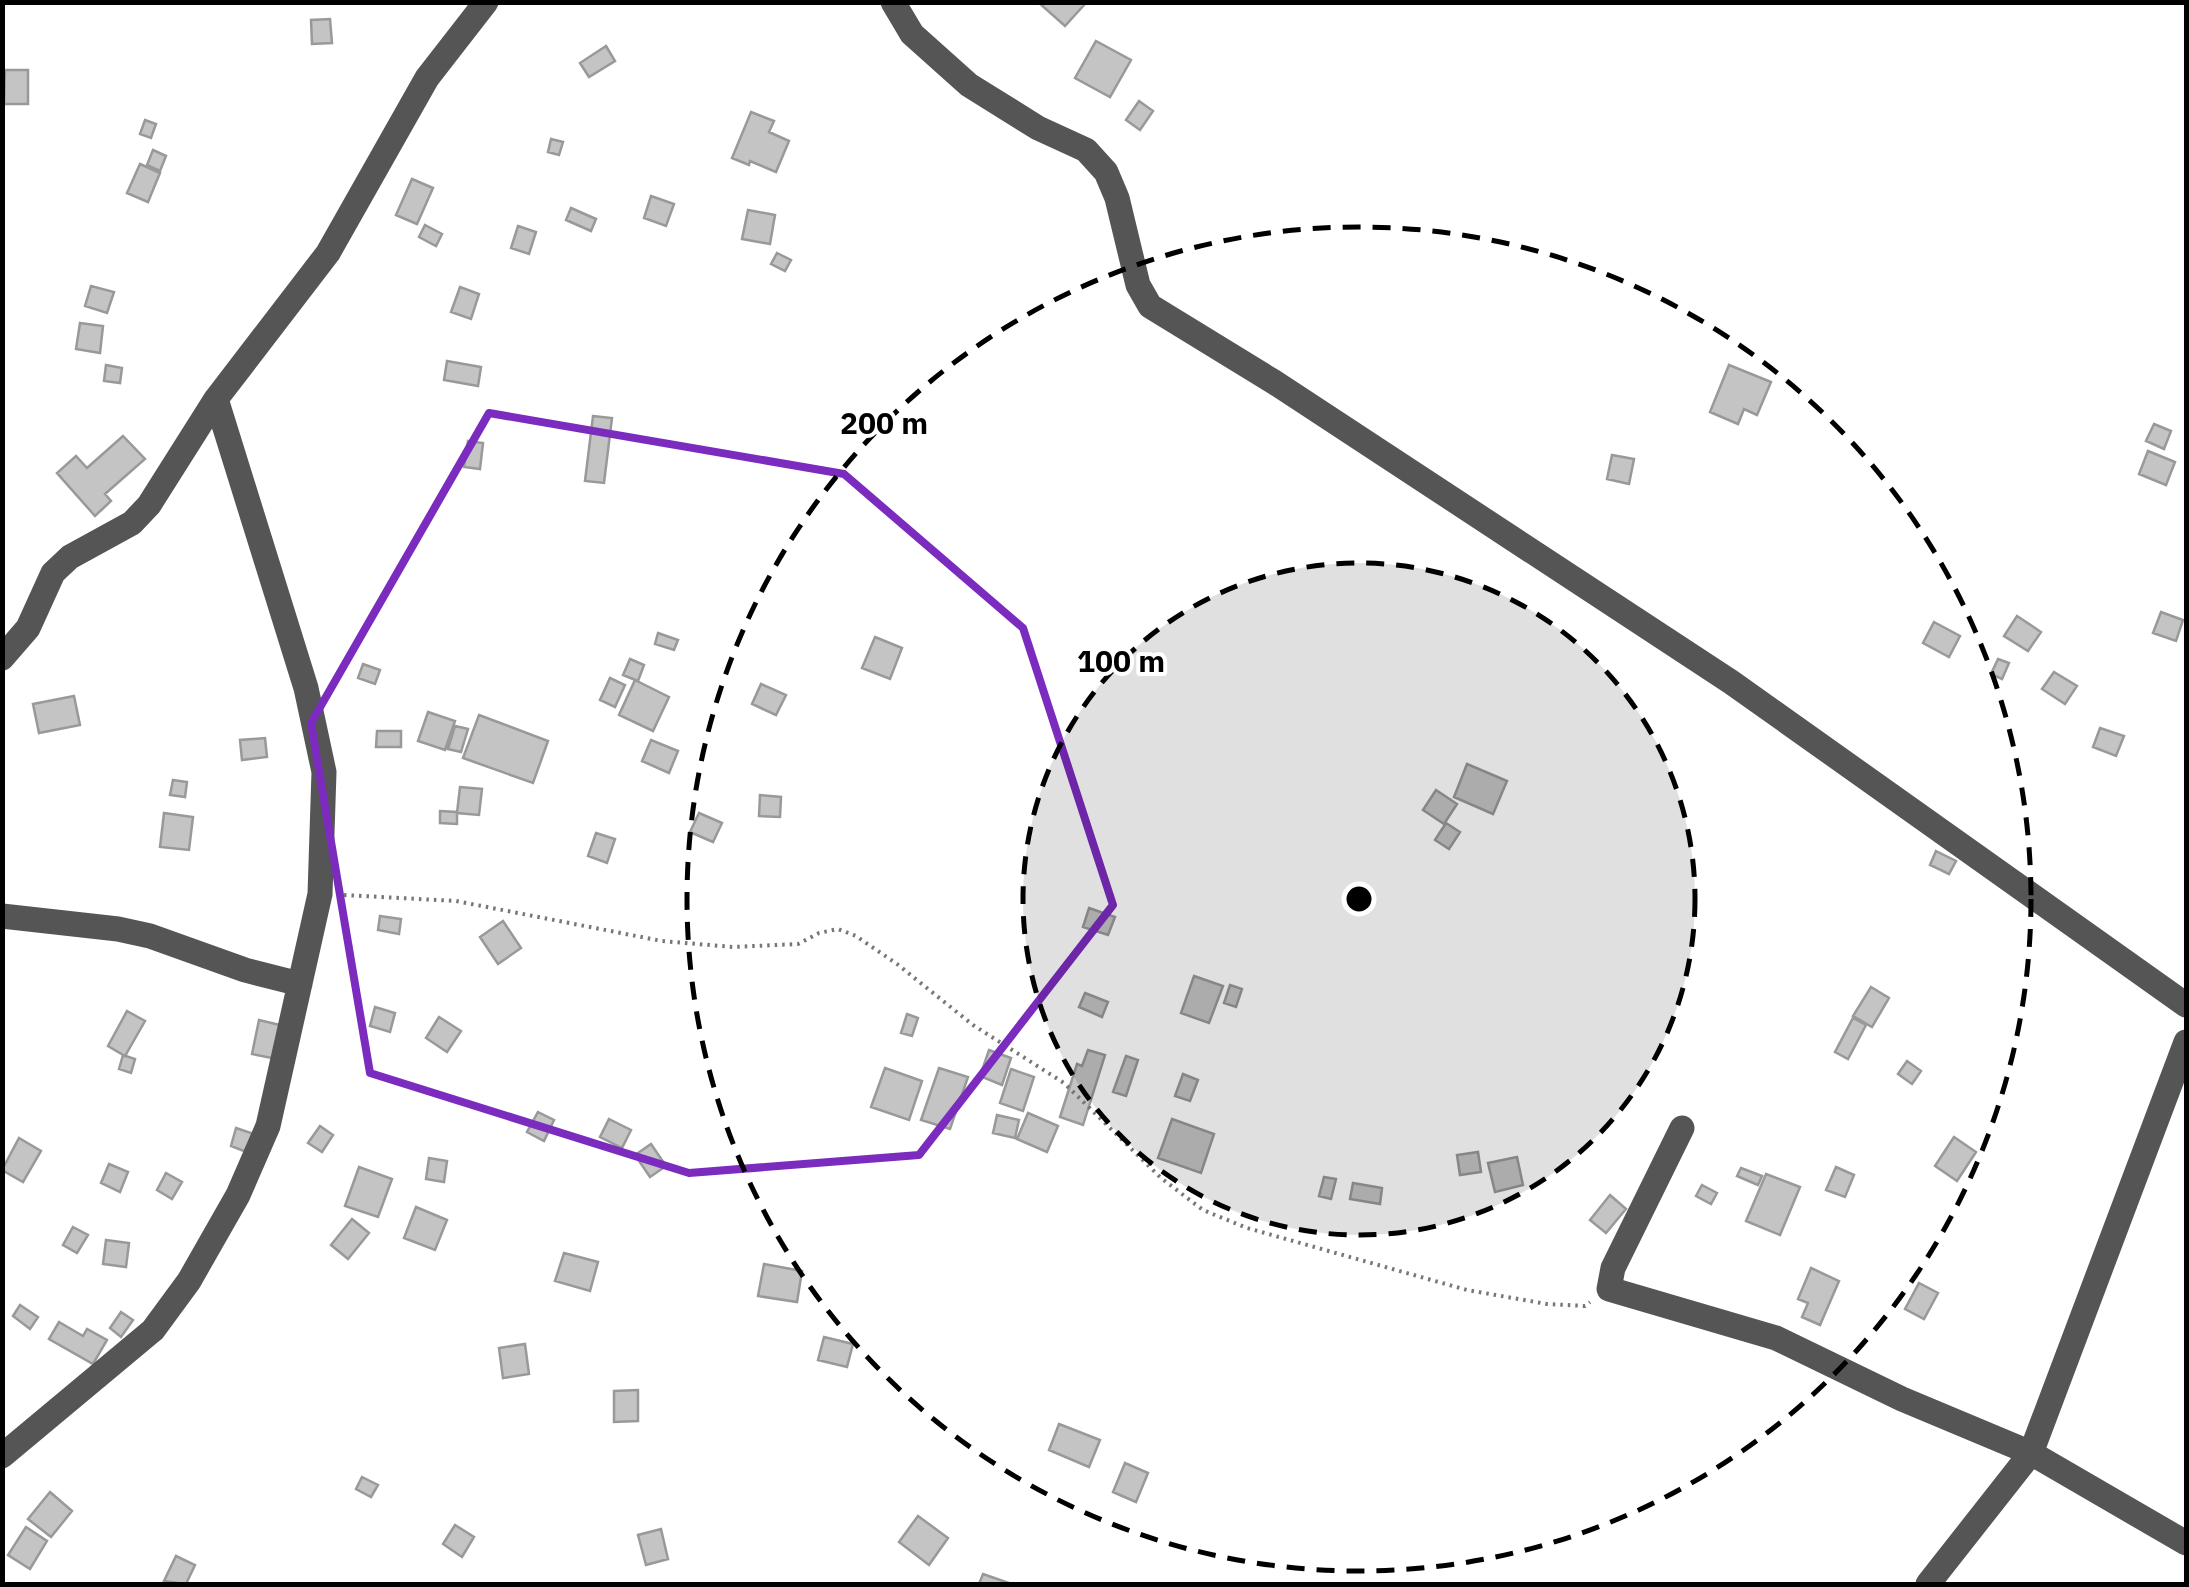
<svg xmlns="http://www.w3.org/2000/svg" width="2189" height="1587" viewBox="0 0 2189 1587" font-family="'IBM Plex Sans',sans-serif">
<rect width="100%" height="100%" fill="#fff"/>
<!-- building -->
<path fill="#c4c4c4" stroke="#999" stroke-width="2.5" d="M 1038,2 L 1081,2 L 1084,5 L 1065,26 Z
M 330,19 L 332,43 L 312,44 L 311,20 Z
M 1096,41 L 1131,60 L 1110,97 L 1075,78 Z
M 606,46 L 615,61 L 589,77 L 580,63 Z
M 5,70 L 28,70 L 28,104 L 4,104 Z
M 1139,101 L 1153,111 L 1140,130 L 1126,120 Z
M 751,112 L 774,121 L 769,132 L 789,141 L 776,172 L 750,161 L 749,165 L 732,158 Z
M 145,120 L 156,124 L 151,138 L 140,134 Z
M 551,139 L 563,142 L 559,155 L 548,152 Z
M 153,150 L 166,156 L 160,171 L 147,165 Z
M 140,164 L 160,173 L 148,202 L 127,193 Z
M 412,179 L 433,188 L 417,224 L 396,215 Z
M 651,196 L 674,204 L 666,226 L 644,218 Z
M 571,208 L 596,219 L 591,231 L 566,220 Z
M 748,210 L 775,215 L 770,244 L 742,239 Z
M 425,225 L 442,234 L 436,246 L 419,237 Z
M 518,226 L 536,232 L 529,254 L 511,248 Z
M 777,253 L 791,260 L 785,271 L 771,264 Z
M 91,286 L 114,292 L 107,313 L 85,306 Z
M 460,287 L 479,294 L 471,319 L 451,312 Z
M 80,323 L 103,326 L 100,353 L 76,349 Z
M 447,361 L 481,367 L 478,386 L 444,380 Z
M 106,365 L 122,368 L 120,383 L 104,381 Z
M 1729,365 L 1771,382 L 1757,415 L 1744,409 L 1738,424 L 1710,412 Z
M 593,416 L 612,418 L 604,483 L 585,481 Z
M 2154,424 L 2171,431 L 2164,449 L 2146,441 Z
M 123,436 L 145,459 L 105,494 L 111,501 L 95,516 L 57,473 L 76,456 L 87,468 Z
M 468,441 L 483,443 L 480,469 L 464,467 Z
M 2148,451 L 2175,462 L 2166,485 L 2139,474 Z
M 1612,455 L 1634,459 L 1629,484 L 1607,479 Z
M 2161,612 L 2183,620 L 2176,641 L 2153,633 Z
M 2017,616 L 2041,632 L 2028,651 L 2004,636 Z
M 1934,622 L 1960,636 L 1949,657 L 1923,643 Z
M 658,633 L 678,640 L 674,650 L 655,644 Z
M 875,637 L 902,648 L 890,679 L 862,668 Z
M 630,659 L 644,665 L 638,681 L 623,675 Z
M 1998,659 L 2009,663 L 2002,679 L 1991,674 Z
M 363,664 L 380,670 L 375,684 L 358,678 Z
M 2054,672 L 2077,686 L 2065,704 L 2042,689 Z
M 610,678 L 625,685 L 615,707 L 600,700 Z
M 635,680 L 669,697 L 653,731 L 619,715 Z
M 761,684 L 786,695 L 776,715 L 752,704 Z
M 74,696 L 80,725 L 39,733 L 33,704 Z
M 428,712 L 455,721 L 445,750 L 418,741 Z
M 479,715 L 548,741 L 533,783 L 463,758 Z
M 455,726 L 468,729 L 461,752 L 448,749 Z
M 2100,728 L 2124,736 L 2116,756 L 2093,747 Z
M 377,731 L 401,731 L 401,747 L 376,747 Z
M 265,738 L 267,757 L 242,760 L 240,740 Z
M 651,740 L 678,751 L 669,773 L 642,761 Z
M 1467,764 L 1507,781 L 1493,814 L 1454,797 Z
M 173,780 L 187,782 L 185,797 L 170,795 Z
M 460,787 L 482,789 L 479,815 L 457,813 Z
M 1436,790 L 1457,804 L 1444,824 L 1423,810 Z
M 760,795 L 781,797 L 780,817 L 759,816 Z
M 440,811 L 457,812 L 457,824 L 440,823 Z
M 164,813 L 193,817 L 189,850 L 160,847 Z
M 699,813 L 722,823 L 713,842 L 690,832 Z
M 1446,823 L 1460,832 L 1449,849 L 1435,840 Z
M 596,833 L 615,839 L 607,863 L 588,856 Z
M 1936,851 L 1956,861 L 1949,874 L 1930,865 Z
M 1089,908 L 1115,917 L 1108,935 L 1083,927 Z
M 380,916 L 401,919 L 399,934 L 378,930 Z
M 503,921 L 521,948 L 498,964 L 480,937 Z
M 1194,976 L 1223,986 L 1209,1023 L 1181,1013 Z
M 1230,985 L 1242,989 L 1236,1007 L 1224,1003 Z
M 1871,987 L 1889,998 L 1872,1027 L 1853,1016 Z
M 1085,993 L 1108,1002 L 1102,1017 L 1079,1007 Z
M 375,1007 L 395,1013 L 390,1032 L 370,1026 Z
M 127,1011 L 145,1021 L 125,1056 L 108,1046 Z
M 907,1014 L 918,1018 L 912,1036 L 901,1033 Z
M 439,1017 L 461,1031 L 447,1052 L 426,1038 Z
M 1853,1018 L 1866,1025 L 1848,1059 L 1835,1052 Z
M 259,1020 L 284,1026 L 277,1059 L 252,1054 Z
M 989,1050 L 1011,1058 L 1002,1085 L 980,1076 Z
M 1088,1050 L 1105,1055 L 1083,1125 L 1060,1117 L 1077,1064 L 1082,1066 Z
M 123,1055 L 135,1059 L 131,1073 L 119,1069 Z
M 1126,1056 L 1138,1060 L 1126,1096 L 1113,1092 Z
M 1907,1061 L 1921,1071 L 1912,1084 L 1898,1074 Z
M 885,1068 L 922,1081 L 909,1120 L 871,1107 Z
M 939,1068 L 968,1077 L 950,1129 L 921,1120 Z
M 1011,1069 L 1034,1077 L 1023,1111 L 1000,1103 Z
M 1183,1074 L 1198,1080 L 1190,1101 L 1175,1096 Z
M 538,1112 L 554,1120 L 544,1141 L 527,1132 Z
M 1028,1113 L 1058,1126 L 1047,1152 L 1017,1139 Z
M 997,1115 L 1019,1120 L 1015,1138 L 993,1133 Z
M 609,1119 L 631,1130 L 622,1148 L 600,1137 Z
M 1172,1119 L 1214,1134 L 1201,1173 L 1158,1158 Z
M 320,1126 L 333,1135 L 322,1152 L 308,1143 Z
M 236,1128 L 254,1134 L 249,1153 L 231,1146 Z
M 1954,1137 L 1976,1152 L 1957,1181 L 1935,1166 Z
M 19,1138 L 41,1151 L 23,1182 L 2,1170 Z
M 651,1144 L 666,1166 L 650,1177 L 635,1155 Z
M 1478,1152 L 1481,1172 L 1460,1175 L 1457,1155 Z
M 1517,1157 L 1523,1185 L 1495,1192 L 1488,1163 Z
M 429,1158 L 447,1161 L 444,1182 L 426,1179 Z
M 109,1164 L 128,1172 L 120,1192 L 101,1183 Z
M 359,1167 L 392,1179 L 378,1217 L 345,1206 Z
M 1836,1167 L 1854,1175 L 1845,1197 L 1826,1190 Z
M 1741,1168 L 1762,1176 L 1758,1185 L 1737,1176 Z
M 166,1173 L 182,1182 L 172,1199 L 157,1190 Z
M 1766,1174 L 1800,1187 L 1780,1235 L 1746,1221 Z
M 1324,1177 L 1336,1179 L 1331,1199 L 1319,1196 Z
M 1353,1183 L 1382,1188 L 1380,1204 L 1350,1199 Z
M 1702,1185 L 1717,1193 L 1711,1204 L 1696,1196 Z
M 1610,1195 L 1626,1209 L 1606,1233 L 1590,1220 Z
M 416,1207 L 447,1220 L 435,1250 L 404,1238 Z
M 352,1219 L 369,1233 L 348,1259 L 331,1245 Z
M 73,1227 L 88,1235 L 77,1253 L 63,1245 Z
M 106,1240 L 129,1243 L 126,1267 L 103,1264 Z
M 564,1253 L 598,1262 L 590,1291 L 555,1281 Z
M 764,1264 L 802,1271 L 797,1302 L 758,1296 Z
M 1811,1268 L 1839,1281 L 1820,1325 L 1802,1317 L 1808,1303 L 1798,1299 Z
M 1919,1283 L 1938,1293 L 1924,1319 L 1905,1309 Z
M 20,1305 L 38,1317 L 30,1329 L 13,1316 Z
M 121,1312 L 133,1320 L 121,1337 L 110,1328 Z
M 59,1322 L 83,1336 L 87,1329 L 107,1340 L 93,1364 L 49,1339 Z
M 824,1337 L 853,1344 L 847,1367 L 818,1360 Z
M 525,1344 L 529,1374 L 503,1378 L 499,1348 Z
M 638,1390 L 638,1421 L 614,1422 L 614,1391 Z
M 1059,1424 L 1100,1440 L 1089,1467 L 1049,1450 Z
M 1125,1463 L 1148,1473 L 1136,1502 L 1113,1492 Z
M 362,1477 L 378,1485 L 371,1497 L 356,1489 Z
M 50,1492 L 72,1511 L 51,1537 L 28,1519 Z
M 918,1516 L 948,1538 L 929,1565 L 899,1542 Z
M 455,1525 L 474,1537 L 462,1557 L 443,1544 Z
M 26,1527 L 47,1541 L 30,1569 L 8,1555 Z
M 661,1529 L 668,1559 L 646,1565 L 638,1535 Z
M 176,1556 L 195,1565 L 186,1584 L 164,1581 Z
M 983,1574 L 1009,1583 L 1008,1584 L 979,1584 Z"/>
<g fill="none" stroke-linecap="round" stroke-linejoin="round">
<!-- path -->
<path stroke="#777" stroke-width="4" stroke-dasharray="2.5 5" stroke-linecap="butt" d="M 344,895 L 456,901 L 662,941 L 733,947 L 798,944 L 819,933 L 838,929 L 856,936 L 897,964 L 973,1025 L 1064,1083 L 1161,1178 L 1203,1210 L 1247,1228 L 1467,1290 L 1547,1304 L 1585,1306 L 1590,1302"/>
<!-- minor -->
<path stroke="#555" stroke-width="25" d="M 893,2 L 912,34 L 969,85 L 1038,128 L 1086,150 L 1106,172 L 1117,198 L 1138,285 L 1150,306 L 1274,382 L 1731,682 L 2186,1005
M 2,658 L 28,628 L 53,573 L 70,557 L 132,523 L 149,505 L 216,399
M 2,916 L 118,929 L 150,936 L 245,970 L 300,984
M 1682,1128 L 1613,1268 L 1609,1289 L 1776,1338 L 1902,1399 L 2031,1453 L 2186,1543
M 2,1456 L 153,1330 L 189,1281 L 238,1195 L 268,1126 L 320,894 L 324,772 L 306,688 L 216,399 L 328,253 L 427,78 L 486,2
M 1928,1584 L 2031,1453 L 2186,1042"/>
</g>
<!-- marked area -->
<path fill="none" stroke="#7b2cbf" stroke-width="8" stroke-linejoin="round" d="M 489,413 L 844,474 L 1023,628 L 1113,905 L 919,1155 L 689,1173 L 370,1073 L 311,723 Z"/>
<!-- distance rings -->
<circle cx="1359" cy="899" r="336" fill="#000" fill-opacity=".12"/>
<g fill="none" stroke="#000" stroke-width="5" stroke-dasharray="18 12">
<circle cx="1359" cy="899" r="336"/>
<circle cx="1359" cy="899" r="672"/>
</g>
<circle cx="1359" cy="899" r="15" fill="#000" stroke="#fff" stroke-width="5"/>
<g font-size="30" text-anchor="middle" font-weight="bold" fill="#000" stroke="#fff" stroke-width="8" stroke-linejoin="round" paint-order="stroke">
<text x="884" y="434">200 m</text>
<text x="1121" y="672">100 m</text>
</g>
<!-- border -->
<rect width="2189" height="1587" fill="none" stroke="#000000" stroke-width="10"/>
</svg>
